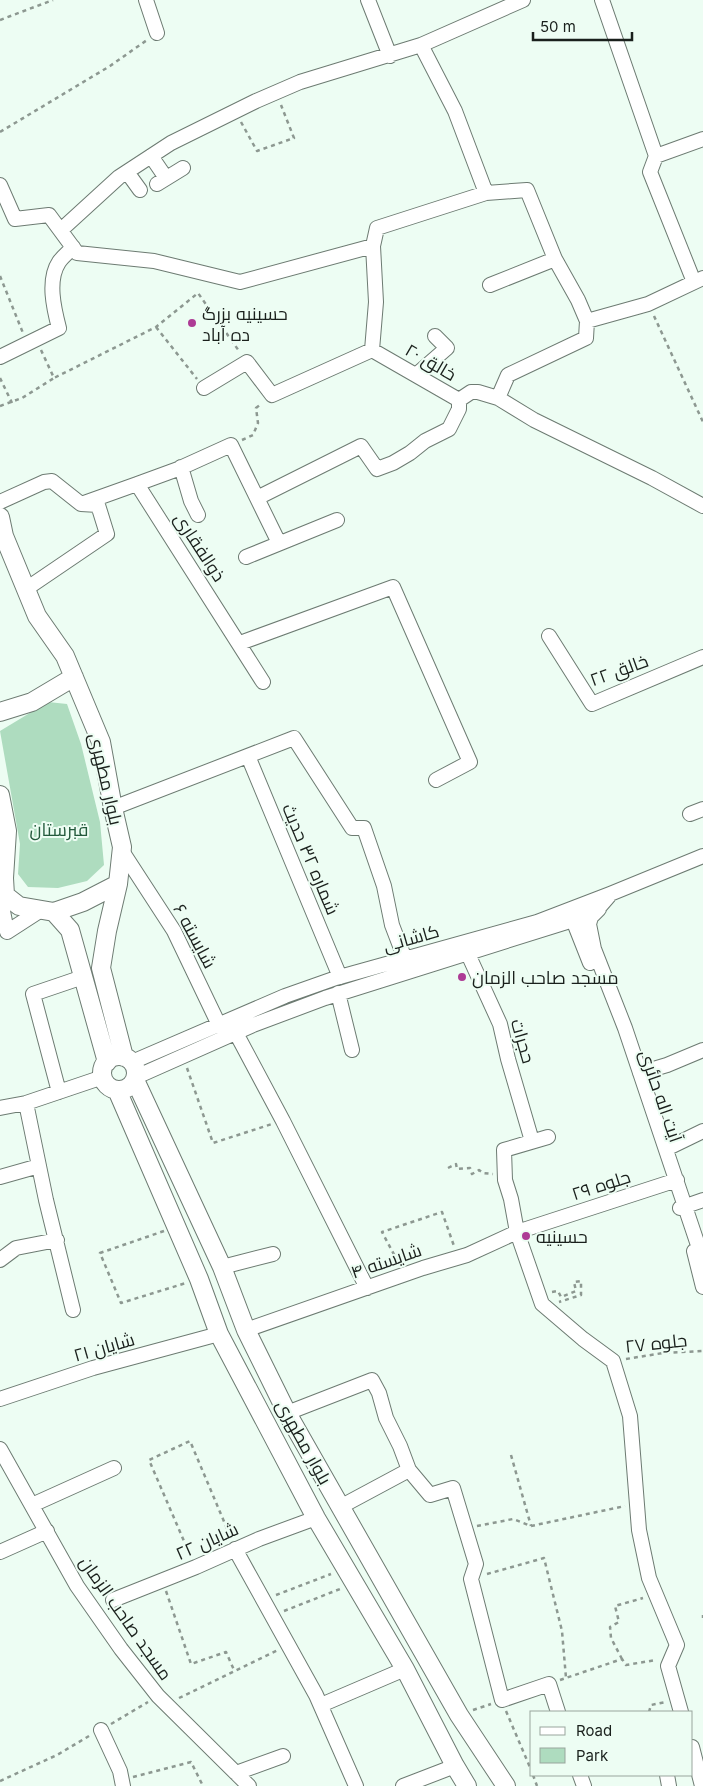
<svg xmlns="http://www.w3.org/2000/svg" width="703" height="1786" viewBox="0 0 703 1786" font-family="Inter,Cairo,sans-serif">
<rect width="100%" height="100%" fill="#edfdf3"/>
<!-- green -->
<path fill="#aedcbf" d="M 48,702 L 67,704 L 81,744 L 100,822 L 104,865 L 87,881 L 58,888 L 28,887 L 18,874 L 20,844 L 0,731 Z"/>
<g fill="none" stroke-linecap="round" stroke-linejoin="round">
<defs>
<path id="minor" d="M 146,0 L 157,33
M 368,0 L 390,56
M 602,0 L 656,156 L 650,172 L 694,282
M 151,156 L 166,178
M 656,156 L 703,139
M 127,172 L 140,190
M 157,184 L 183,168
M 0,185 L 15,219 L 49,215 L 77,253 L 154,261 L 240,282 L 373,246
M 486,193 L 527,190 L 555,259 L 578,300 L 587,321 L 586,338 L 508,375 L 498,398
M 61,230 L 119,177 L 171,143 L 256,101 L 300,82 L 421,45 L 523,0
M 490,285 L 555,259
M 587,321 L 648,304 L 703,278
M 372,350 L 376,302 L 373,246 L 377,228 L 486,193 L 455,111 L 421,45
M 0,357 L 59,328 C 54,309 47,280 59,262 C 63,256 69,252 73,247
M 416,375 L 447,348 L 435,336
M 204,388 L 247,362 L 272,395 L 372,350 L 459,400 L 471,392 L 478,392 L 498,398 L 534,420 L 652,478 L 703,506
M 181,467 L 191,501 L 198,515
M 137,484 L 178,469 L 231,445 L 279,543
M 257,498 L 361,446 L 377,469 L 393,463 L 410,453 L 425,441 L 449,429 L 459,409 L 459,400
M 0,502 L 44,482 L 52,481 L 81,504 L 98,505 L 107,534 L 26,589
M 81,504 L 137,484 L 263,682
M 246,557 L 337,520
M 549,636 L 592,704 L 703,657
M 240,643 L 393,587 L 470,762 L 436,780
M 248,756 L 340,977
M 113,808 L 294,738 L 352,828 L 364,828 L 384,886 L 392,925 L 405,959
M 690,814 L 703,809
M 122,851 L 174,931 L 219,1025 L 236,1033 L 283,1121 L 367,1288
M 5,895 L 3,911 L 7,932 L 41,910
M 599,909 L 591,917 L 589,924 L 594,949 L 625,1028 L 703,1260
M 565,920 L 573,920 L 590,963
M 468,954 L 500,1024 L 508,1059 L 532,1141
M 338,993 L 352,1050
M 132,1062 L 285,996 L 336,978 L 537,922 L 610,894 L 703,856
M 640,1073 L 667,1065 L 703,1050
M 136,1077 L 253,1025 L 325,998 L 573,920 L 596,911 L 609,896
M 59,1092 L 33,994 L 83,977
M 26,1103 L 46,1200 L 73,1310
M 0,1108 L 26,1103 L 103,1077
M 548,1137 L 504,1150 L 505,1180 L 511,1199 L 517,1232 L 542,1304 L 583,1339 L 613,1361 L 630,1416 L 639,1530 L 649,1578 L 677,1645 L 668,1666 L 681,1712
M 666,1149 L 703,1131
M 0,1177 L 39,1166
M 680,1208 L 703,1200
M 694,1251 L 703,1287
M 0,1260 L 16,1248 L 57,1240
M 222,1267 L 273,1254
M 246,1330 L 423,1268 L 467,1255 L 517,1232 L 677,1180
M 0,1399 L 93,1368 L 219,1334
M 287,1413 L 372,1380 L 379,1393 L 386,1418 L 400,1446 L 409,1470 L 430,1495 L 453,1488 L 476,1564 L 471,1579 L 502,1700 L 549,1684 L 558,1712
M 0,1449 L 77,1586 L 121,1649 L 158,1696 L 249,1786
M 32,1505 L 114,1468
M 340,1507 L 409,1470
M 235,1549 L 316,1695 L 356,1786
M 0,1552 L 47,1531
M 113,1600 L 196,1567 L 259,1539 L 316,1518
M 321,1705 L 405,1669
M 101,1730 L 120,1771 L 123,1786
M 692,1747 L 702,1786
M 236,1773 L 283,1756
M 580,1775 L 584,1786
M 667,1775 L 669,1786
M 403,1786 L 455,1766"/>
<path id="major" d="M 0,517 L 4,536 L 37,616 L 65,656 L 101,742 L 113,808 L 122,847 L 118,884 L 107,931 L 101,968 L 124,1057
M 0,712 L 32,702 L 74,677
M 0,795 L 7,831 L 4,878 L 5,895 L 19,906 L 54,912 L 70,930 L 107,1062
M 54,912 L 83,902 L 118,884
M102 1073a17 17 0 1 1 34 0a17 17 0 1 1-34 0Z
M 135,1080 L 222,1267 L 246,1330 L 287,1413 L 459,1715 L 506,1786
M 117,1090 L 199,1279 L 219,1334 L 316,1518 L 405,1669 L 455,1766 L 467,1786"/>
</defs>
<!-- minor casing -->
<use href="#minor" stroke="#6d7b72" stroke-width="16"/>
<!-- major casing -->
<use href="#major" stroke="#6d7b72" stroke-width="20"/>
<!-- path -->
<path stroke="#8d9891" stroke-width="2.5" stroke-dasharray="4 4" stroke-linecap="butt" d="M 0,20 L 53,0
M 241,122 L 257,151 L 294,138 L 281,105
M 0,132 L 110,66 L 147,40
M 0,276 L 23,333
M 654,316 L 703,422
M 156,327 L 197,379
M 41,350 L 54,378 L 156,327 L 198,293 L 239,351
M 0,378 L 12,403
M 0,406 L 22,398 L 54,378
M 242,440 L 253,435 L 258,423 L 256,408 L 261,404
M 187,1068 L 213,1143 L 272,1124
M 448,1168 L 456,1164 L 457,1169 L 470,1168 L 472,1174 L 479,1170 L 483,1173 L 493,1174
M 164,1231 L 100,1253 L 121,1303 L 186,1283
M 398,1262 L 382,1232 L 442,1212 L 454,1246
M 552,1292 L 558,1291 L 561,1297 L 576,1291 L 574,1282 L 581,1281 L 581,1295 L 559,1302
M 626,1359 L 663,1353 L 703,1351
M 511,1455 L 531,1526
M 477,1526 L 513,1519 L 531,1526 L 625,1506
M 190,1555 L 149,1460 L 190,1441 L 231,1538
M 487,1574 L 544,1558 L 562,1631 L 566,1678
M 166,1591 L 191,1664 L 226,1652 L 234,1670
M 276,1595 L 331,1574
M 284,1611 L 340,1589
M 703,1615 L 703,1618
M 622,1659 L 611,1638 L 610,1627 L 619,1622 L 615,1606 L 643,1598
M 560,1680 L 622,1659 L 626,1665 L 656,1660
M 179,1698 L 278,1650
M 473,1710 L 491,1704
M 506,1711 L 532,1772
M 649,1712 L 651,1705 L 666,1702
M 111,1724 L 148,1702
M 533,1775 L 537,1786
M 133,1777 L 191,1762 L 203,1786
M 0,1781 L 57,1755 L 89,1736"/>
<!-- minor -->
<use href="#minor" stroke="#fff" stroke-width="14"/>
<!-- major -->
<use href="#major" stroke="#fff" stroke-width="18"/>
</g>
<!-- markers -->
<g fill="#ad3b95" stroke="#edfdf3" stroke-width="2">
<circle cx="192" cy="323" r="5"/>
<circle cx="462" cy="977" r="5"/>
<circle cx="526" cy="1236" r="5"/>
</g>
<g text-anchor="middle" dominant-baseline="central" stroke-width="4" stroke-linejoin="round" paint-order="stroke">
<!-- poi labels -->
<g font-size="18" fill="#1a201c" stroke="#edfdf3" text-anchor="start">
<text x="202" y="313">حسینیه بزرگ<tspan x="202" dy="21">ده آباد</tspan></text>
<text x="472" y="977">مسجد صاحب الزمان</text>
<text x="536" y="1236">حسینیه</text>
</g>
<!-- street labels -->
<g font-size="18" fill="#1a201c" stroke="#edfdf3">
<text transform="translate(431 362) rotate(30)">خالق ۲۰</text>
<text transform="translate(200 547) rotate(57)">ذوالفقاری</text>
<text transform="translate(619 670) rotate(-20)">خالق ۲۲</text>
<text transform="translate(106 779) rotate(77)">بلوار مطهری</text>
<text transform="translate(311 859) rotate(67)">شماره ۳۲ حدیث</text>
<text transform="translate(195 936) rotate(62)">شایسته ۶</text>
<text transform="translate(411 938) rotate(-16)">کاشانی</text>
<text transform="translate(523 1041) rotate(74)">حجرات</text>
<text transform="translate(661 1096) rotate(71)">آیت اله حائری</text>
<text transform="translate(601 1185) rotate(-18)">جلوه ۲۹</text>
<text transform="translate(386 1261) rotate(-19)">شایسته ۴</text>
<text transform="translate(656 1343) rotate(-6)">جلوه ۲۷</text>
<text transform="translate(104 1347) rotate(-16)">شایان ۲۱</text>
<text transform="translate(304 1442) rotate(61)">بلوار مطهری</text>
<text transform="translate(207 1541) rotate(-24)">شایان ۲۲</text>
<text transform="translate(126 1618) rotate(55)">مسجد صاحب الزمان</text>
</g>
<!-- park labels -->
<g font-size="18" fill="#235a3c" stroke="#edfdf3">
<text x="59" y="829">قبرستان</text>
</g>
</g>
<!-- legend -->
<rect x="530" y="1711" width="162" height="65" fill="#edfdf3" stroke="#99a59d"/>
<rect x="540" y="1727" width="25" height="8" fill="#ffffff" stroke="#99a59d"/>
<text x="576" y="1736" font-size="15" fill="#1a201c">Road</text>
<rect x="540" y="1748" width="25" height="15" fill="#aedcbf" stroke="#99a59d"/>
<text x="576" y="1761" font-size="15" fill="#1a201c">Park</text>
<!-- scale -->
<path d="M533 32v8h99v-8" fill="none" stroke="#1a201c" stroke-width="2.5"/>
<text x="540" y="32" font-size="15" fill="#1a201c" stroke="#edfdf3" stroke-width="4" paint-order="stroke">50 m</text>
</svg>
